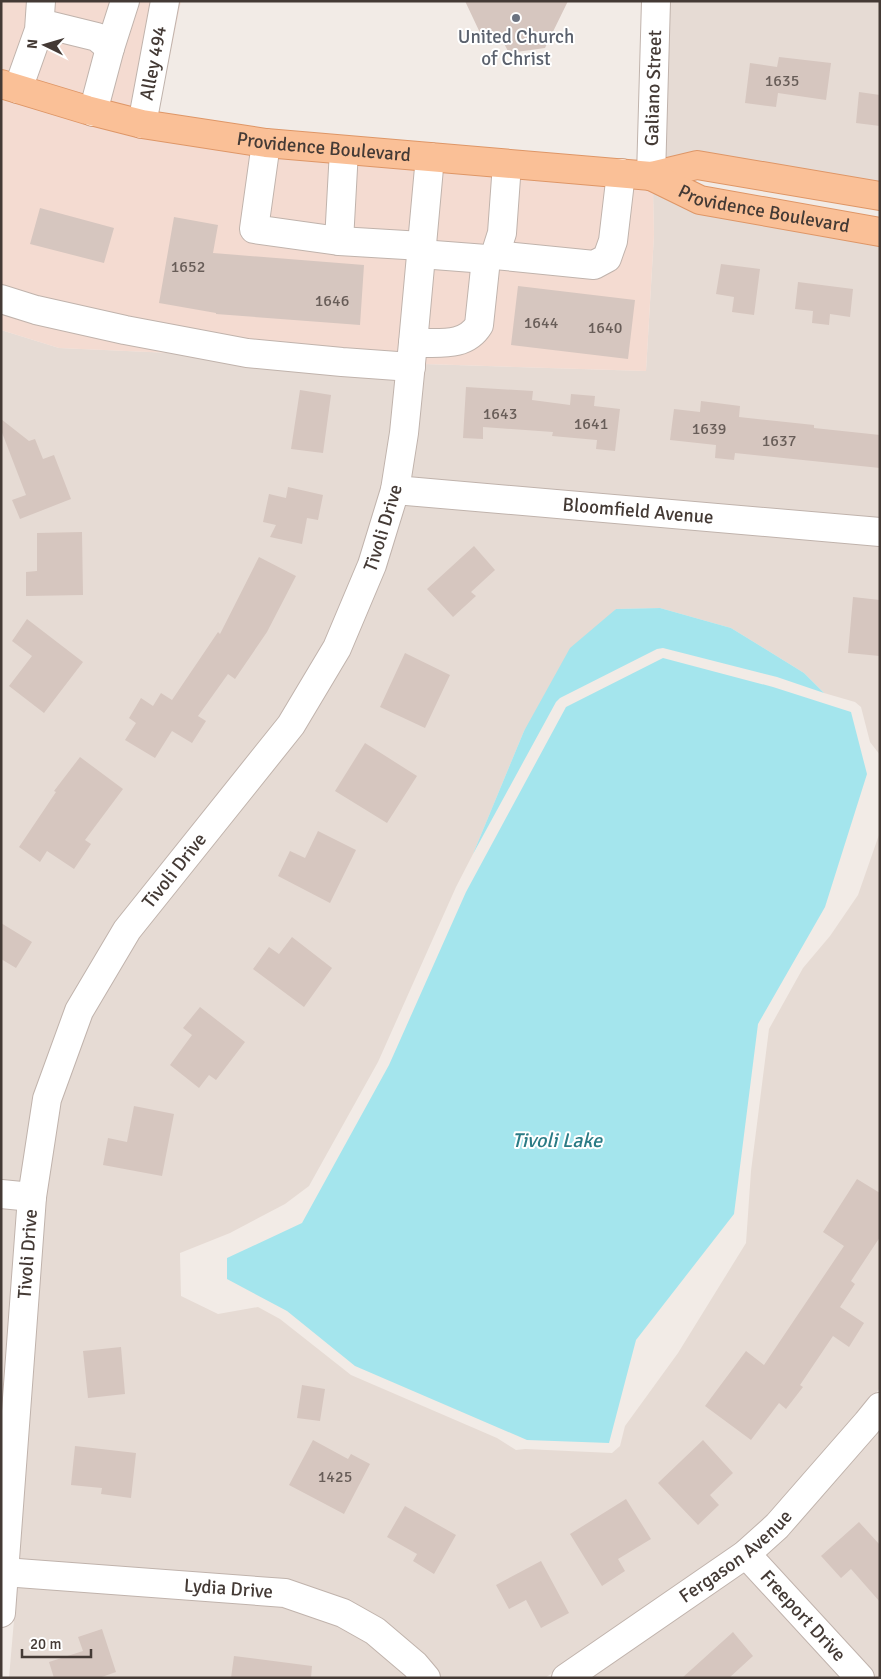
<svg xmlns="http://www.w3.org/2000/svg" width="881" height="1679" viewBox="0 0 881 1679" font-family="Signika,sans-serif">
<rect width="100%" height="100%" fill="#f2ebe6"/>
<!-- residential -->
<path fill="#e6dbd4" d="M 670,1 L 880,1 L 880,184 L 665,160 Z
M 653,190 L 880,243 L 880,520 L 410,480 L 424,364 L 646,371 L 654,235 Z
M 1,330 L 59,348 L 398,363 L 390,431 L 382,488 L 359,561 L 325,643 L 279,719 L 115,923 L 21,1184 L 1,1182 Z
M 405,503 L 880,543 L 880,755 L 870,742 L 861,707 L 855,702 L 824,693 L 804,673 L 731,628 L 660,608 L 616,609 L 524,731 L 473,854 L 456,887 L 378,1062 L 309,1186 L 285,1204 L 230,1233 L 180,1253 L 181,1296 L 218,1314 L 258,1307 L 280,1319 L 351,1375 L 497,1438 L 516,1450 L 525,1449 L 612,1453 L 620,1446 L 625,1426 L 678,1353 L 746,1243 L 751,1171 L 769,1029 L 803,968 L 830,936 L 858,895 L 880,832 L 880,1388 L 767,1518 L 737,1545 L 545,1678 L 442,1678 L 424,1657 L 384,1623 L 18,1561 L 45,1198 L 60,1102 L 91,1016 L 138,936 L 302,731 Z
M 1,1205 L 18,1207 L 1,1426 Z
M 880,1428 L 880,1678 L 877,1678 L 764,1555 Z
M 744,1570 L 843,1678 L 588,1678 Z
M 17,1585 L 283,1604 L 337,1624 L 367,1641 L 409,1678 L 9,1678 Z"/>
<!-- commercial -->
<path fill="#f4dbd1" d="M 1,1 L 181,1 L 158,114 L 145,112 L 1,72 Z
M 1,96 L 415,168 L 398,363 L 59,348 L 1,330 Z
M 442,170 L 641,187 L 643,190 L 650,188 L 653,190 L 654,235 L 646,371 L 425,364 Z"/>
<!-- water -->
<path fill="#a4e5ed" d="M 660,608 L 731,628 L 804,673 L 824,693 L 777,677 L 663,648 L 657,649 L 560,698 L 556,702 L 473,854 L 524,731 L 570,648 L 616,609 Z
M 663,658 L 773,687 L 851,712 L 867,774 L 825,907 L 758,1024 L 734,1214 L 636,1340 L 609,1443 L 527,1440 L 355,1366 L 287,1311 L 227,1279 L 227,1258 L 302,1223 L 389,1065 L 466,892 L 566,707 Z"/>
<!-- building -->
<path fill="#d6c6bf" d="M 465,1 L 568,1 L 545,48 L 509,53 L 499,34 L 482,37 Z
M 779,57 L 831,63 L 826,100 L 778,93 L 776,107 L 745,103 L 750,63 L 777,67 Z
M 859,92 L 880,95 L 880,126 L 856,123 Z
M 40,208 L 114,228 L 104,263 L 30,244 Z
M 174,217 L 218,225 L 213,253 L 364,265 L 360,325 L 216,314 L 216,313 L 159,303 Z
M 721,264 L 760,269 L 754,315 L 732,312 L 734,297 L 716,294 Z
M 798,282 L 853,289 L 850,317 L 830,314 L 829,325 L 812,323 L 813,311 L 795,309 Z
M 518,286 L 635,300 L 628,359 L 511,345 Z
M 466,387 L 533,391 L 532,400 L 570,405 L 571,394 L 595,396 L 594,406 L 620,409 L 615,451 L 596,449 L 597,440 L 552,436 L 553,432 L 483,427 L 483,439 L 463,438 Z
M 300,390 L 331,395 L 323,453 L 291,449 Z
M 701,401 L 740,406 L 739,417 L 814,425 L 814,428 L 880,435 L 880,468 L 735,453 L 734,460 L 715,458 L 716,445 L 670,440 L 674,409 L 700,412 Z
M 1,419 L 29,441 L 35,439 L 43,459 L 54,455 L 71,499 L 20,519 L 12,500 L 26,495 L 1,430 Z
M 288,487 L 323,495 L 318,520 L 307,518 L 302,544 L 270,537 L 276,525 L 263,522 L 269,494 L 286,498 Z
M 82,532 L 83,595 L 26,596 L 26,572 L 37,571 L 37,533 Z
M 474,546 L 495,570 L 471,592 L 476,596 L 453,617 L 427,589 Z
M 259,557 L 296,576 L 267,632 L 235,679 L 228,674 L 198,716 L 206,721 L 192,743 L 172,731 L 155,758 L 125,740 L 136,723 L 129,718 L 141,698 L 153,706 L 161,693 L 172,700 L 218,632 L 220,634 Z
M 853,597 L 880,600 L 880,656 L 848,653 Z
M 27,619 L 83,662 L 44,713 L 9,686 L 32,656 L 12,641 Z
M 405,653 L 450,675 L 425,728 L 380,707 Z
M 365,743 L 417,776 L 387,823 L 335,791 Z
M 80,757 L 123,789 L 85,840 L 91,844 L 74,869 L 47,851 L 40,862 L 19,847 L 56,792 L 54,791 Z
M 318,831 L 356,850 L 330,903 L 278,876 L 290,851 L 305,858 Z
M 1,923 L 32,942 L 16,968 L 1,959 Z
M 292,937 L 332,968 L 304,1007 L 253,969 L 269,947 L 279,954 Z
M 200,1007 L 245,1042 L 216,1080 L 209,1075 L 199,1088 L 170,1065 L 192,1035 L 183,1028 Z
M 134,1106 L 174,1114 L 162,1176 L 103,1165 L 108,1138 L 127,1142 Z
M 857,1179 L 880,1193 L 880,1237 L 851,1281 L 855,1284 L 840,1307 L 864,1323 L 849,1347 L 833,1336 L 800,1385 L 803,1387 L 786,1409 L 779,1403 L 751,1440 L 705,1406 L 746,1351 L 764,1365 L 844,1246 L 823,1232 Z
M 121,1347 L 125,1394 L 88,1398 L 83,1351 Z
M 302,1385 L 325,1389 L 320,1421 L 297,1418 Z
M 313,1440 L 348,1459 L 351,1454 L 370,1464 L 344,1514 L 289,1485 Z
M 703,1440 L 733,1473 L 710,1495 L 719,1505 L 698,1525 L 658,1483 Z
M 75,1446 L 136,1453 L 131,1498 L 101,1494 L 102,1488 L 71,1485 Z
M 626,1499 L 651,1539 L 618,1559 L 625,1571 L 602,1586 L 570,1534 Z
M 405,1506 L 456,1535 L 434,1574 L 413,1561 L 417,1554 L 387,1537 Z
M 859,1522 L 880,1545 L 880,1602 L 851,1569 L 841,1578 L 821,1556 Z
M 541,1561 L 569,1613 L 541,1628 L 526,1600 L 509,1609 L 496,1585 Z
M 102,1629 L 116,1672 L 99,1678 L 54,1678 L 49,1662 L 83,1651 L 78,1637 Z
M 733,1632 L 753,1656 L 729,1678 L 682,1678 Z
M 234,1656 L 312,1666 L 311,1678 L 231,1678 Z"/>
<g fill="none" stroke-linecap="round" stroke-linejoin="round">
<defs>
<g id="minor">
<path d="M 40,23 L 97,37 L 110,48"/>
<path d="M 18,89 L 39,30 L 41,1"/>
<path d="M 93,112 L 110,48 L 125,1"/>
<path id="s1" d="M 142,124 L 165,1"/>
<path d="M 266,143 L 254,229 L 339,241 L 422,246"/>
<path id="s2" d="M 651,176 L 656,1"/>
<path d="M 339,241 L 344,150"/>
<path d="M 421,254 L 486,259 L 495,255 L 502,233 L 507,164"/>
<path d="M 495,255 L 594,265 L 607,258 L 613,241 L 621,173"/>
<path d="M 1,299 L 36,310 L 125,330 L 247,353 L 342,362 L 411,367"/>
<path d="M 413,343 C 438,342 465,348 479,325 L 486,259"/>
<path id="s3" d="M 395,490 L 880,532"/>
<path d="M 1,1194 L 32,1197"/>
<path id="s4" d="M 746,1554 L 860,1678"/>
<path id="s5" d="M 4,1572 L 285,1593 L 343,1613 L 375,1631 L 415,1665 L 426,1678"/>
<path id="s6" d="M 1,1613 L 32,1197 L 47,1099 L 79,1011 L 127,930 L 291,725 L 337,648 L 372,565 L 395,490 L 404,433 L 413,343 L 430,157"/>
<path id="s7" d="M 566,1678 L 746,1554 L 777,1526 L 867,1423 L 880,1407"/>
</g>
<g id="major">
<path id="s8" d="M 1,84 L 87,110 L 142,124 L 266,143 L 651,176 L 697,165 L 880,196"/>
<path id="s9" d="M 651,176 L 700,200 L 880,232"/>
</g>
</defs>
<!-- minor casing -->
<use href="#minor" stroke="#c0b3ac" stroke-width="30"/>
<!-- major casing -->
<use href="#major" stroke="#de9667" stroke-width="30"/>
<!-- minor -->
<use href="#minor" stroke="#fff" stroke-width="28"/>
<!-- major -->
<use href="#major" stroke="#fac097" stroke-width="28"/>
</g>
<!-- markers -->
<circle fill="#6b7280" stroke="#fff" stroke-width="2" cx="516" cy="18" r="5"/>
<g text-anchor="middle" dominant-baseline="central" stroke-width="4" stroke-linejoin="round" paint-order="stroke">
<!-- number labels -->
<g font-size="16" fill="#685d58">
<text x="782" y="81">1635</text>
<text x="188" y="267">1652</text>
<text x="332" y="301">1646</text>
<text x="541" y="323">1644</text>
<text x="605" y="328">1640</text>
<text x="500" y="414">1643</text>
<text x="591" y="424">1641</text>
<text x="709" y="429">1639</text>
<text x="779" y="441">1637</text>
<text x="335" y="1477">1425</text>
</g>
<!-- worship labels -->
<g font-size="19" fill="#5b616d" stroke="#fff">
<text x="516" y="37">United Church<tspan x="516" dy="22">of Christ</tspan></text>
</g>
<!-- street labels -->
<g font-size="19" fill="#443a35" stroke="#fff">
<text stroke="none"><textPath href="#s1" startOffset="62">Alley 494</textPath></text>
<text stroke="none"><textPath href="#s2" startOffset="88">Galiano Street</textPath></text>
<text stroke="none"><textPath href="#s8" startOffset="330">Providence Boulevard</textPath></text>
<text stroke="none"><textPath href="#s9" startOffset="119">Providence Boulevard</textPath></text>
<text stroke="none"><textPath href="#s3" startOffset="244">Bloomfield Avenue</textPath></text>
<text stroke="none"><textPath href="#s6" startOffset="1185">Tivoli Drive</textPath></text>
<text stroke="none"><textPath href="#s6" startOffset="780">Tivoli Drive</textPath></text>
<text stroke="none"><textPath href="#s6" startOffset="360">Tivoli Drive</textPath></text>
<text stroke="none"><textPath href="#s7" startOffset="209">Fergason Avenue</textPath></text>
<text stroke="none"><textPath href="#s5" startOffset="225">Lydia Drive</textPath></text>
<text stroke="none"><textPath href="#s4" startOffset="84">Freeport Drive</textPath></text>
</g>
<!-- water labels -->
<g font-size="20" font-style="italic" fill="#2a7b85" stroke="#fff">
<text x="557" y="1140">Tivoli Lake</text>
</g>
</g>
<!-- border -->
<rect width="881" height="1679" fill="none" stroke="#443a35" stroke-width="5"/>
<!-- north arrow -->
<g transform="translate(45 45) rotate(275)" stroke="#ffffff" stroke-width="4" paint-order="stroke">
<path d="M0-4L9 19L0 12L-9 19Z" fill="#443a35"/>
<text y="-8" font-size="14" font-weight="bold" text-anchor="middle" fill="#443a35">N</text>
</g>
<!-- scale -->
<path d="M22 1649v8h69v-8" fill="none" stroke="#443a35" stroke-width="2.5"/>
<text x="30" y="1649" font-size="15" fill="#443a35" stroke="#ffffff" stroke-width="4" paint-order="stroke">20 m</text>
</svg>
